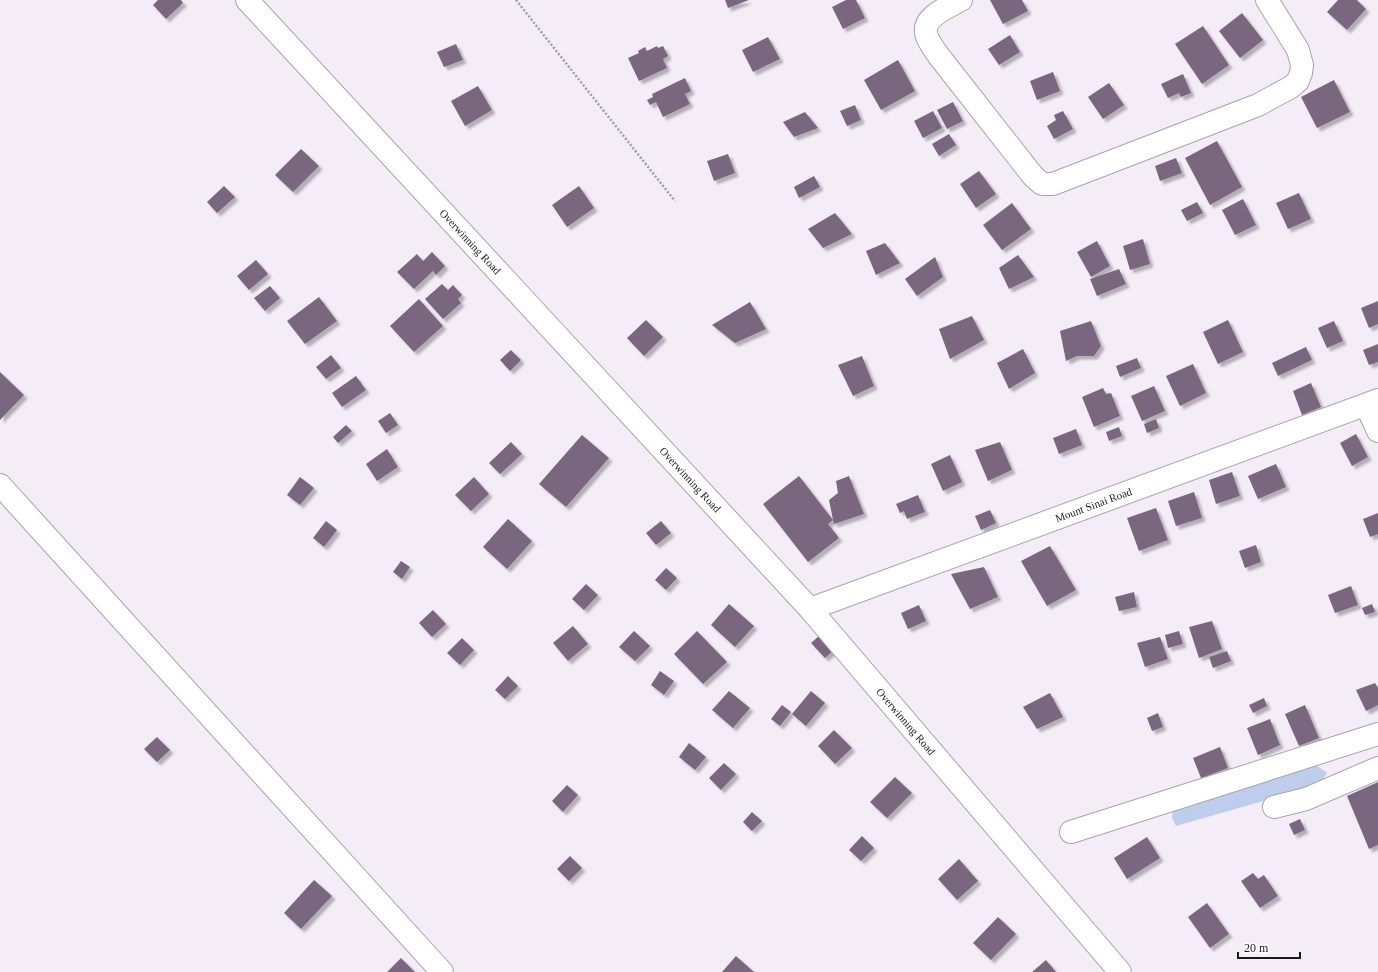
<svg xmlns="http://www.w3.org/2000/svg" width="1378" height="972" viewBox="0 0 1378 972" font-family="Georgia,serif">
<defs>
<filter id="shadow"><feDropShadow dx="3.5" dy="3.5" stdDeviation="1" flood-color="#0004"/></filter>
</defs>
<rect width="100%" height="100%" fill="#f4ecf6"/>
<!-- water -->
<path fill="#becdeb" d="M 1316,765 L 1327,773 L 1319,785 L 1176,826 L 1172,818 L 1173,809 Z"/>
<!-- building -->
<path fill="#7a667e" filter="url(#shadow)" d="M 158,0 L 181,0 L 183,3 L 166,19 L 153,5 Z
M 725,0 L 749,0 L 728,8 Z
M 846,0 L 856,0 L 865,18 L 843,29 L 832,7 Z
M 990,0 L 1022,0 L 1028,11 L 1003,24 Z
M 1338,0 L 1357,0 L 1366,9 L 1347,30 L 1327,12 Z
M 1242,13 L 1263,40 L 1240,58 L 1219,31 Z
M 1203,26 L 1229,65 L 1202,84 L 1175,44 Z
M 1010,35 L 1020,52 L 999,65 L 988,49 Z
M 768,37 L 780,59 L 753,72 L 742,50 Z
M 456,44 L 463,60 L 444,67 L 437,52 Z
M 657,46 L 658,48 L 663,46 L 668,56 L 663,59 L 667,68 L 639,81 L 628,58 L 639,53 L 638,51 L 645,47 L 647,51 Z
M 898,60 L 915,91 L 881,110 L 864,80 Z
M 1053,72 L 1060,91 L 1037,100 L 1030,81 Z
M 1183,74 L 1191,93 L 1181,97 L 1179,93 L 1168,98 L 1161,84 Z
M 685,78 L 691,91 L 685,94 L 690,104 L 663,117 L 656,102 L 650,105 L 647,100 L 653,97 L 652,94 Z
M 1334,80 L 1350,112 L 1317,128 L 1301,97 Z
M 1109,83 L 1124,105 L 1103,119 L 1088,97 Z
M 478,86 L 492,110 L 465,126 L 451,101 Z
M 953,102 L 963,121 L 947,129 L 937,110 Z
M 855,105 L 861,120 L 847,126 L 840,111 Z
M 933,111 L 942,128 L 923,138 L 914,121 Z
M 1063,111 L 1073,129 L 1054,139 L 1047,126 L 1056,120 L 1054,115 Z
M 805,112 L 818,128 L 794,137 L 783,122 Z
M 949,134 L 956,145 L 939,156 L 932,144 Z
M 1217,141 L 1242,187 L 1210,205 L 1185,158 Z
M 301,149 L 319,166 L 293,192 L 275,175 Z
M 728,154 L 735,173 L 714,181 L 707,161 Z
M 1176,158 L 1182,173 L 1160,181 L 1155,166 Z
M 979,171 L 996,194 L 976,208 L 960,184 Z
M 814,176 L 820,187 L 799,198 L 794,187 Z
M 224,186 L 235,197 L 217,213 L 207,202 Z
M 579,186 L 594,208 L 567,227 L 552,205 Z
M 1299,193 L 1311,219 L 1288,229 L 1276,203 Z
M 1243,199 L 1256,225 L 1235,235 L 1222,210 Z
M 1197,202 L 1203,213 L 1187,221 L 1181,210 Z
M 1012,203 L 1031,229 L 1002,250 L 983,225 Z
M 835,213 L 852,234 L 823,248 L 808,229 Z
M 1143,239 L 1150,264 L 1130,270 L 1123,246 Z
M 1097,241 L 1110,266 L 1091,277 L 1077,252 Z
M 885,243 L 900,263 L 876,275 L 866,251 Z
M 432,252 L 445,266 L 436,275 L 433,271 L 414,289 L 397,272 L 417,254 L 423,261 Z
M 1018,255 L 1034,277 L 1009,289 L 999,268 Z
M 935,257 L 943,277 L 917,296 L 905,279 Z
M 256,260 L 268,274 L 249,290 L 237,276 Z
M 1119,269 L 1126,284 L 1097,296 L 1090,279 Z
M 442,284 L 448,290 L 453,285 L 462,295 L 458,299 L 461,303 L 443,319 L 425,299 Z
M 270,286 L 280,298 L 265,311 L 254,298 Z
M 319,297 L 337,321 L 305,344 L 287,321 Z
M 419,299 L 443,326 L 414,352 L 390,326 Z
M 1378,301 L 1378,324 L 1369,328 L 1361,308 Z
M 750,302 L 766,329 L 735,343 L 712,325 Z
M 972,316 L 984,340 L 950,359 L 939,329 Z
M 646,320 L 663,337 L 644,356 L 627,338 Z
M 1228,320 L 1243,352 L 1218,364 L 1203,332 Z
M 1091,321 L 1101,346 L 1094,356 L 1077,356 L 1066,361 L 1060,331 Z
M 1334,321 L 1343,341 L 1327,348 L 1318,328 Z
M 1378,344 L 1378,362 L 1369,365 L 1363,350 Z
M 1306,347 L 1312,360 L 1278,376 L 1272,363 Z
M 1023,349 L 1035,373 L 1009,389 L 997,363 Z
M 511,350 L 521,360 L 510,371 L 500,360 Z
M 331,355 L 341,368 L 326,379 L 316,367 Z
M 862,356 L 874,386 L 853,396 L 838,365 Z
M 1137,358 L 1141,368 L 1120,377 L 1116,366 Z
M 1193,364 L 1206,393 L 1180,406 L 1166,376 Z
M 0,372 L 24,395 L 0,420 Z
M 356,376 L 366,390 L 342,407 L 332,393 Z
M 1311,383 L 1321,407 L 1302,415 L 1293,391 Z
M 1154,386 L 1165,411 L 1142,421 L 1131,396 Z
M 1103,388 L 1106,394 L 1111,393 L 1120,416 L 1094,427 L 1082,397 Z
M 390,413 L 398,425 L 386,433 L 378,421 Z
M 1156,419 L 1159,428 L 1147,433 L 1144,424 Z
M 346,425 L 352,431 L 338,443 L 333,437 Z
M 1119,427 L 1122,436 L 1109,441 L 1106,432 Z
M 1076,429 L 1082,445 L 1059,454 L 1053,438 Z
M 1356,434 L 1368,457 L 1352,466 L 1340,443 Z
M 582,435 L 609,458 L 566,507 L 539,484 Z
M 511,442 L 522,454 L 500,474 L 489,463 Z
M 1000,442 L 1012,470 L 988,481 L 975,450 Z
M 387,449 L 398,467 L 377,481 L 366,464 Z
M 950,455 L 962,482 L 943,491 L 931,464 Z
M 1276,464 L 1286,487 L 1258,499 L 1248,476 Z
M 1232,472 L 1240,496 L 1216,504 L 1209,480 Z
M 799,476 L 833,520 L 829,500 L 838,493 L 836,481 L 849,476 L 864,514 L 834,524 L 833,520 L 828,524 L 839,538 L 808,562 L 763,504 Z
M 300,477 L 314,488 L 300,505 L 287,495 Z
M 474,477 L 489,494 L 471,511 L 455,495 Z
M 1194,492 L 1202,518 L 1176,526 L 1168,501 Z
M 918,495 L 925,512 L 907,519 L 904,511 L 900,513 L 896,504 Z
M 1156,508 L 1168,540 L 1139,551 L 1127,518 Z
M 990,510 L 996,523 L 981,530 L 975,516 Z
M 1378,513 L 1378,534 L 1370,537 L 1363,519 Z
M 508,519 L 532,541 L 507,569 L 483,547 Z
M 326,521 L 337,530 L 324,547 L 313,538 Z
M 661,521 L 671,533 L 656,545 L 646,533 Z
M 1256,545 L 1261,562 L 1245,568 L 1239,551 Z
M 1050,546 L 1076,590 L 1047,606 L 1021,561 Z
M 401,561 L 410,567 L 402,579 L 393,572 Z
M 984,567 L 998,597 L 970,609 L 951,574 Z
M 666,568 L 677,578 L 666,590 L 655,580 Z
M 586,584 L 598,595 L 584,610 L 572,599 Z
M 1351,586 L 1358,605 L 1335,613 L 1328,595 Z
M 1134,592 L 1137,607 L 1119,611 L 1115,597 Z
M 729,604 L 754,626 L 735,647 L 711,625 Z
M 1372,604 L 1375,612 L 1365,615 L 1362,608 Z
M 919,605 L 926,621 L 908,629 L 901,613 Z
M 433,610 L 446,624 L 432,637 L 419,623 Z
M 1212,621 L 1222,649 L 1199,658 L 1189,627 Z
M 573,626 L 588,644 L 568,661 L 553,643 Z
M 634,631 L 650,646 L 635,661 L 619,647 Z
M 697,631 L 727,662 L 703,684 L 674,654 Z
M 1179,631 L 1183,644 L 1168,648 L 1165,635 Z
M 820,635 L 834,650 L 825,658 L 811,643 Z
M 1160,637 L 1168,659 L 1145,667 L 1137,643 Z
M 462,638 L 474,650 L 460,665 L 447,653 Z
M 1227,651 L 1231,661 L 1213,668 L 1209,657 Z
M 660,671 L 674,681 L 664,695 L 651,685 Z
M 508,676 L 518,686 L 505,699 L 495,690 Z
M 1375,683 L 1378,688 L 1378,705 L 1366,711 L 1356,690 Z
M 729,691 L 750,708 L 733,728 L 712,710 Z
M 811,691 L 825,703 L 806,726 L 792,714 Z
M 1050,693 L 1063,717 L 1037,729 L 1023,707 Z
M 1264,698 L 1267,706 L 1253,713 L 1249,705 Z
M 782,705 L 791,712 L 780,726 L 771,719 Z
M 1305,705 L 1319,738 L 1299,746 L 1285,714 Z
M 1158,713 L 1163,727 L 1152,731 L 1147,718 Z
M 1270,719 L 1280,745 L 1258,755 L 1247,728 Z
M 834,730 L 852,748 L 835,764 L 818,746 Z
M 157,737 L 170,750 L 157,762 L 144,749 Z
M 689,743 L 706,757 L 695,770 L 679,757 Z
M 1220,747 L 1228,768 L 1201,778 L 1193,758 Z
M 724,763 L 736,774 L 721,790 L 709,778 Z
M 895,777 L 912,793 L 887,818 L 870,802 Z
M 1378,782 L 1378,845 L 1369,849 L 1347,796 Z
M 567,785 L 578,795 L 563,812 L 552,801 Z
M 752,812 L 762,821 L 752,831 L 743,822 Z
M 1300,819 L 1305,830 L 1294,835 L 1289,824 Z
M 862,836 L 874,848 L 861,861 L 849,850 Z
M 1147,837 L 1160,858 L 1127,879 L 1114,858 Z
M 570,856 L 582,868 L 569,881 L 557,869 Z
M 959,859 L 978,881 L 957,900 L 938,879 Z
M 1253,873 L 1258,879 L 1264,875 L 1278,896 L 1260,908 L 1241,881 Z
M 314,880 L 332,896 L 301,929 L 284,913 Z
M 1207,903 L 1229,934 L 1210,948 L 1188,917 Z
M 998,917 L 1016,934 L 991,960 L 973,943 Z
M 736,956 L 754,972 L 722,972 Z
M 401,958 L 415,972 L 387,972 Z
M 1046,960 L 1056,972 L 1032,972 Z"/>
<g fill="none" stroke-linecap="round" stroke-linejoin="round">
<defs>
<g id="minor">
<path id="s1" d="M 247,0 L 810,609 L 1120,972"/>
<path d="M 961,0 C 949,7 923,16 926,33 C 927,40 934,49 938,55 L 1033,176 L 1042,184 L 1053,184 L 1258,105 L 1291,87 L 1298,81 L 1301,73 L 1302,65 L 1298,50 L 1267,0"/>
<path d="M 1366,405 L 1378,431"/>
<path d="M 0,485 L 442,972"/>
<path id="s2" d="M 810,609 L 1378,400"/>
<path d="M 1274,807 L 1306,799 L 1378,768"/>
<path d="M 1071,832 L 1378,734"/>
</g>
</defs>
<!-- minor casing -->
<use href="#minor" stroke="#aaa2ac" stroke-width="24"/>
<!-- path -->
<path stroke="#a29ca3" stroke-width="2.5" stroke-dasharray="2 2" stroke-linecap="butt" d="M 516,0 L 675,201"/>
<!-- minor -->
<use href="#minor" stroke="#fff" stroke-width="22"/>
</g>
<g text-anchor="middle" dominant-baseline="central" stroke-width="3" stroke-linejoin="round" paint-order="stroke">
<!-- street labels -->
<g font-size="11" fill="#1b181c" stroke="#fefbff">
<text stroke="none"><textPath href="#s1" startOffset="329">Overwinning Road</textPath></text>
<text stroke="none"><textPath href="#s1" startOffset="653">Overwinning Road</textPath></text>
<text stroke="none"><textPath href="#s2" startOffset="302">Mount Sinai Road</textPath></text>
<text stroke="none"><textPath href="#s1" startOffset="977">Overwinning Road</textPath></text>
</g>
</g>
<!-- scale -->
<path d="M1238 952v6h62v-6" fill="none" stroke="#1b181c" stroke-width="2"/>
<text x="1244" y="952" font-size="12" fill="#1b181c" stroke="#fefbff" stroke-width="3" paint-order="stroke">20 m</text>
</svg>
